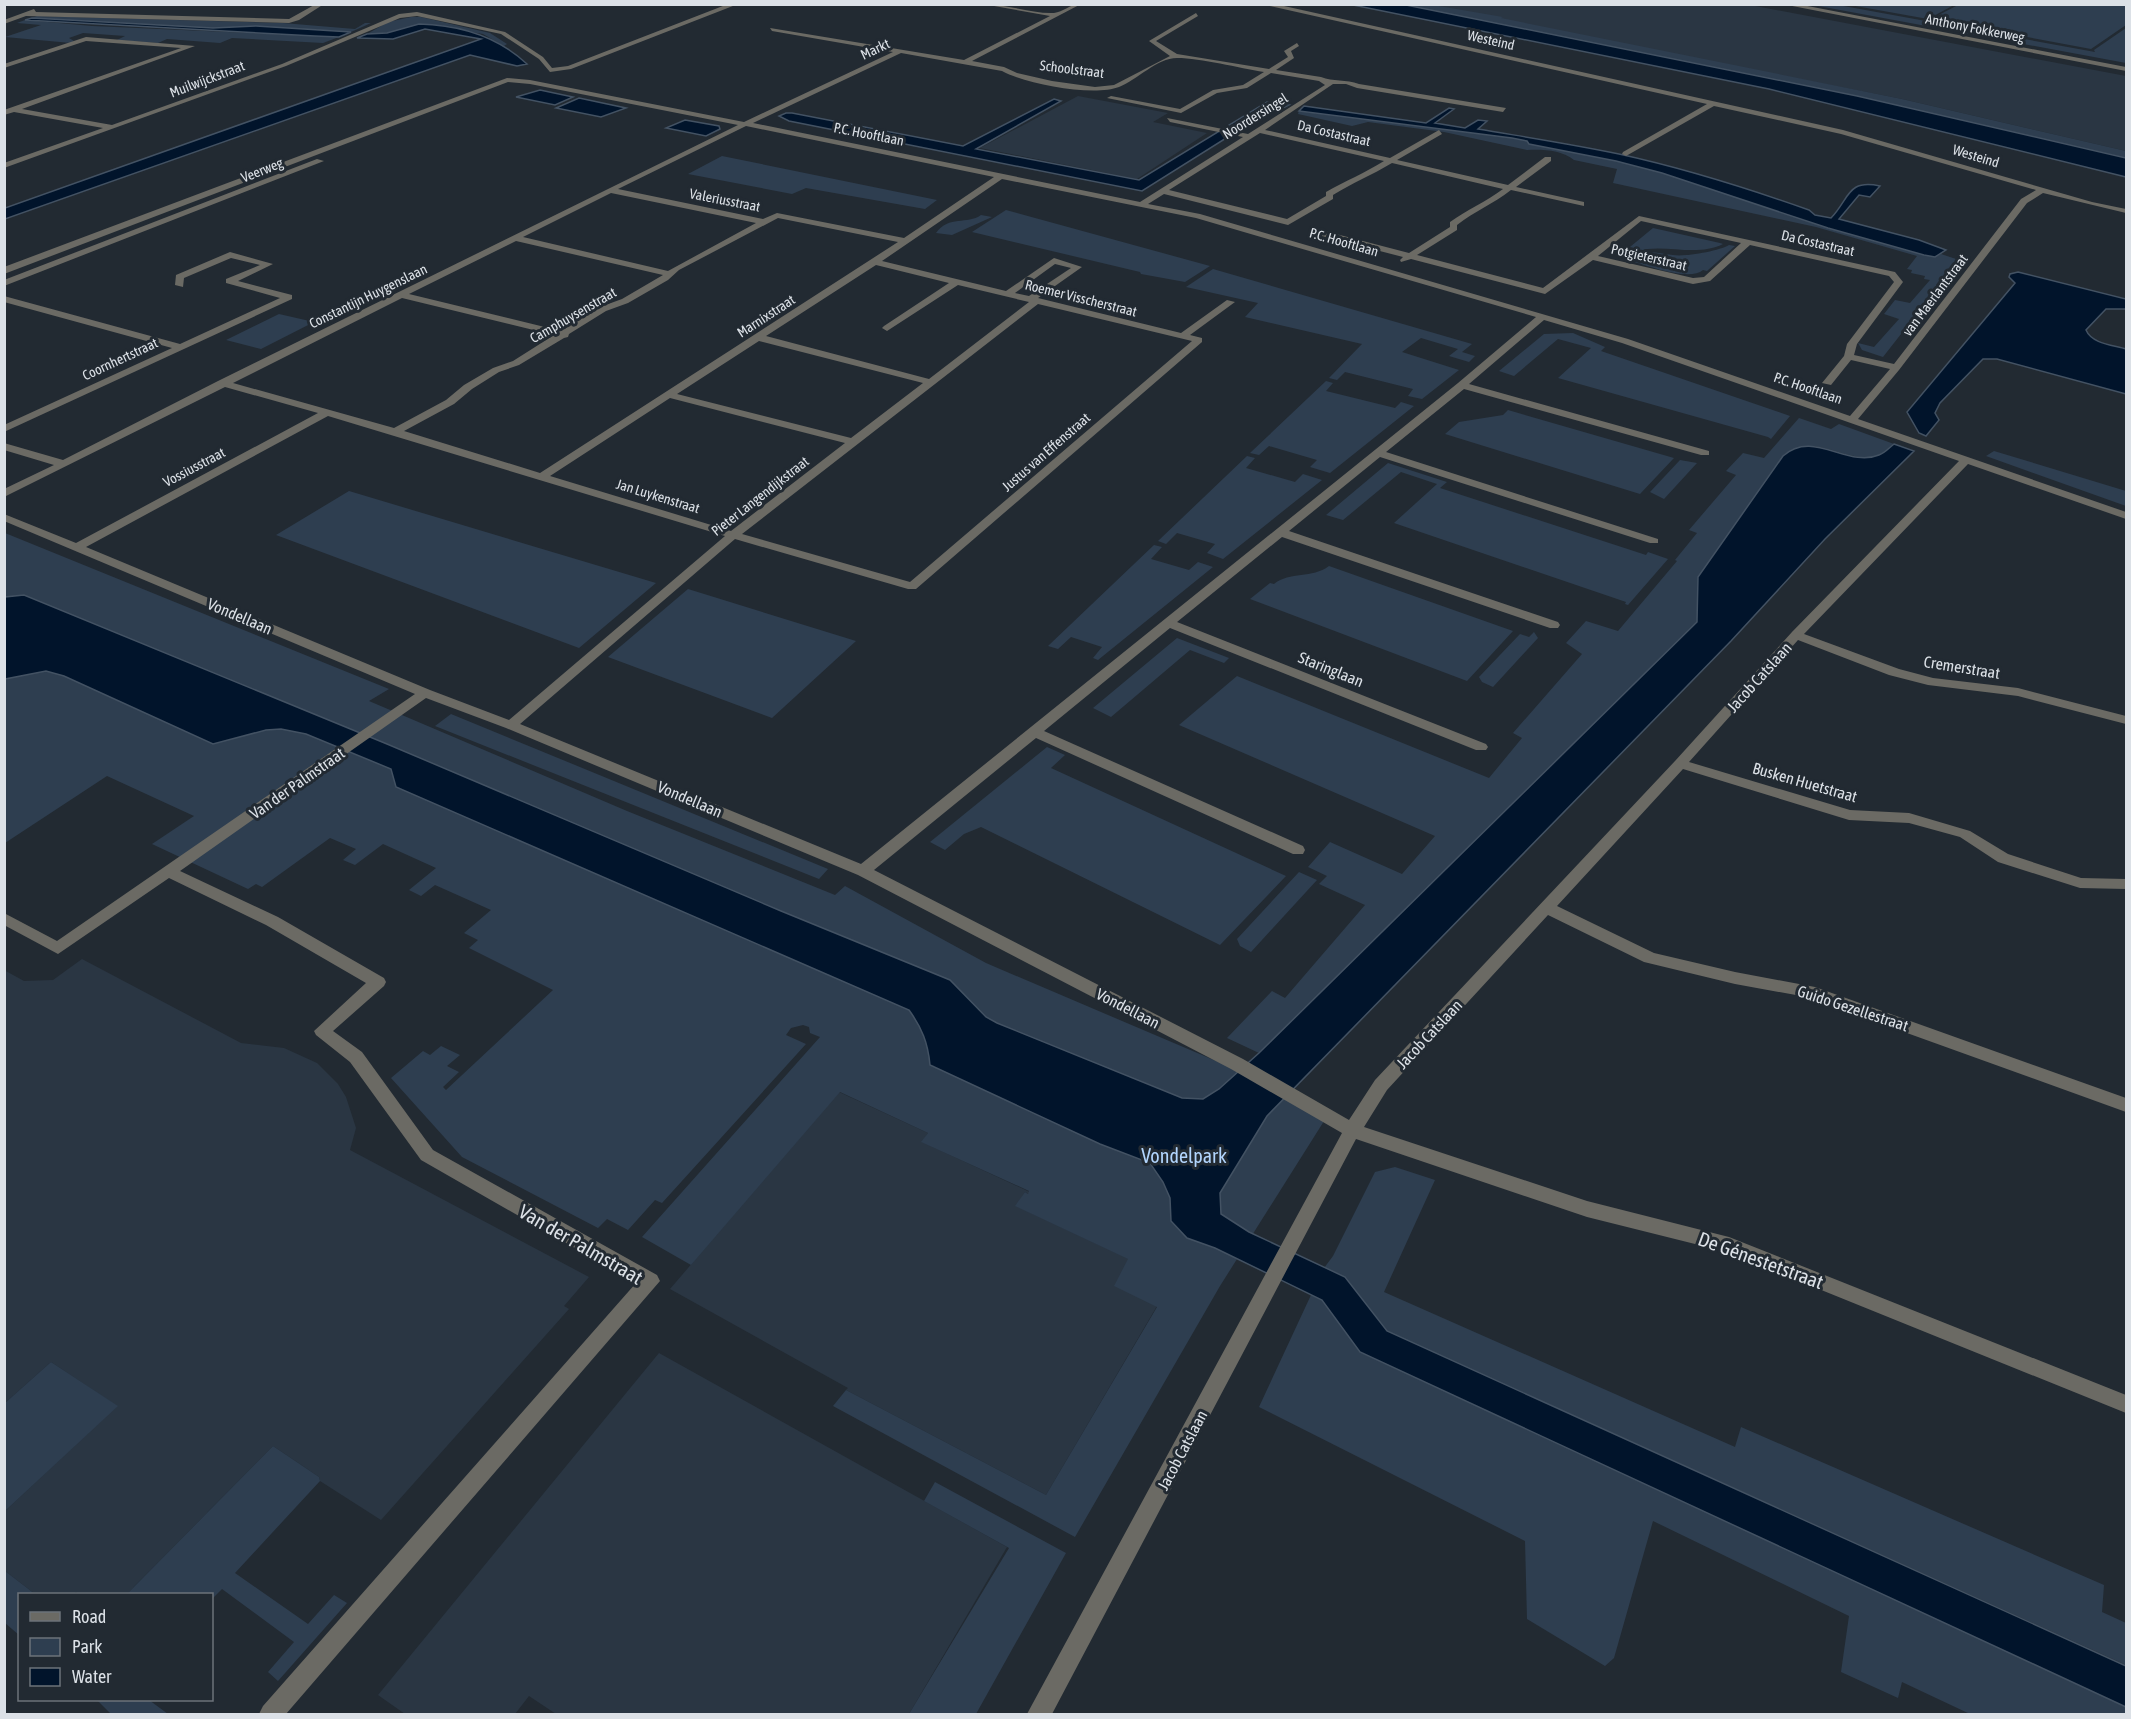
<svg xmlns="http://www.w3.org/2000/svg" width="2131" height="1719" viewBox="0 0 2131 1719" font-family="'Asap Condensed',sans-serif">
<rect width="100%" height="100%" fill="#222a32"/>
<!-- built -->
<path fill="#2a3643" d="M 1422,5 L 1750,5 L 2126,76 L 2126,151 L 1902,99 Z
M 1078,96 L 1168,113 L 1153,122 L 1207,133 L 1137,179 L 980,148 Z
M 82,959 L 241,1043 L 284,1048 L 317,1063 L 338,1084 L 346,1097 L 356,1128 L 350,1150 L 589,1277 L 564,1306 L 569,1309 L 381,1520 L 320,1481 L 319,1477 L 273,1446 L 127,1594 L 79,1594 L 76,1592 L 73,1594 L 35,1594 L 5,1571 L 5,1511 L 117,1406 L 51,1362 L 5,1403 L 4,970 L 24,981 L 53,980 Z
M 839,1092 L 928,1133 L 922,1142 L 1030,1192 L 1028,1194 L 1025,1192 L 1016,1206 L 1129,1259 L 1157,1306 L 1046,1495 L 846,1390 L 848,1388 L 670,1289 Z
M 659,1353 L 1007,1547 L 909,1714 L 556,1714 L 529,1696 L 515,1714 L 405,1714 L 378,1695 Z"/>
<!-- green -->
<path fill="#2e3e50" d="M 1406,5 L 1433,5 L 1503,17 L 1501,18 L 1902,99 L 2126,151 L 2126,158 L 1857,96 Z
M 1813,5 L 1838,5 L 2095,52 L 2094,50 L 2126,28 L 2126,63 Z
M 1850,5 L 1954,5 L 1928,19 Z
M 1958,5 L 2126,5 L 2126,25 L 2091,49 L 1931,19 Z
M 37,16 L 283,23 L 355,29 L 365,23 L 371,23 L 351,32 L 256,26 L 213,28 L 32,18 Z
M 411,17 L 421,17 L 490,33 L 507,44 L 504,46 L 483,34 L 424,24 L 387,33 L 367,34 L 388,22 Z
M 25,20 L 92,26 L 339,37 L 323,43 L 232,38 L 220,43 L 167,39 L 158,43 L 117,40 L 125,36 L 83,33 L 69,38 L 74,41 L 71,43 L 5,37 L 41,25 L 17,23 Z
M 1299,111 L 1512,138 L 1528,141 L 1530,144 L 1616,161 L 1662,173 L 1828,228 L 1924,255 L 1935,257 L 1941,254 L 1959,260 L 1883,357 L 1862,350 L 1858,343 L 1874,347 L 1899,319 L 1884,314 L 1895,300 L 1910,303 L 1930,280 L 1924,279 L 1925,276 L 1911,273 L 1912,270 L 1907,269 L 1917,256 L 1816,227 L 1613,183 L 1617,169 L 1574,160 C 1562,150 1542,149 1527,150 L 1444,132 L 1368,122 L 1352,126 L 1298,114 Z
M 722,156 L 937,200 L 925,209 L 806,188 L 792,194 L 688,174 Z
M 1006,210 L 1210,266 L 1185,282 L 1141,274 L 1140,272 L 972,232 Z
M 981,215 L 992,217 L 952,235 L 936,233 C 949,215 967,225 981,215 Z
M 1653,228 L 1720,243 L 1723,244 C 1699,256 1672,246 1647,249 C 1637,251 1628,258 1619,256 Z
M 1729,245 L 1735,246 L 1707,271 L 1703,270 C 1689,282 1646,265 1628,260 C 1645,248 1655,253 1673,255 C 1685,257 1719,251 1729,245 Z
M 1213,269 L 1472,344 L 1462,352 L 1475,356 L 1469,362 L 1449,356 L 1458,349 L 1421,338 L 1402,352 L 1459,370 L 1422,399 L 1408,396 L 1413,389 L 1345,372 L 1337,380 L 1329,378 L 1362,344 L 1245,317 L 1258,303 L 1186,287 Z
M 279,314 L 314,322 L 261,349 L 226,340 Z
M 1573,333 L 1605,347 L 1601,351 L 1790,416 L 1771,439 L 1768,437 L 1558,378 L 1591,348 L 1558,339 L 1514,376 L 1499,371 L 1544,334 Z
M 1326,381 L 1333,383 L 1326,391 L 1395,408 L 1401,402 L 1414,406 L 1330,473 L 1310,467 L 1317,460 L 1269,446 L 1259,455 L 1250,453 Z
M 1508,410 L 1674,458 L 1640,494 L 1445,434 L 1459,422 L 1503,415 Z
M 1799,418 L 1831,429 L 1839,424 L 1894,444 C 1889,448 1885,453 1879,455 C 1849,467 1813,429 1783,456 L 1698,577 L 1697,622 L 1259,1053 L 1227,1038 L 1272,991 L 1285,998 L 1365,905 L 1319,884 L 1327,876 L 1308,867 L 1330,842 L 1402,874 L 1435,836 L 1179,725 L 1237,676 L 1489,778 L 1522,738 L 1513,733 L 1582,654 L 1566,643 L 1586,621 L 1618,631 L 1677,561 L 1675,560 L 1697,533 L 1689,530 L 1736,475 L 1726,471 L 1743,453 L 1764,458 Z
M 1994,451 L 2126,491 L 2126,506 L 1986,456 Z
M 1247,456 L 1255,458 L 1246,468 L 1295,482 L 1303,474 L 1322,480 L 1223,559 L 1207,553 L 1215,544 L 1177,533 L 1166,544 L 1158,541 Z
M 1680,460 L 1697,463 L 1664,499 L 1650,492 Z
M 1388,463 L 1447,482 L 1440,488 L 1646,555 L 1648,552 L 1668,559 L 1628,605 L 1625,604 L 1626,602 L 1394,523 L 1437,484 L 1401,472 L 1343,520 L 1326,515 Z
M 349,491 L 656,583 L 579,648 L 276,535 Z
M 5,533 L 389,689 L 369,701 L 627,811 L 835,895 L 845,886 L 986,963 L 1331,1110 L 1220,1286 L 1075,1537 L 833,1406 L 846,1390 L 1046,1495 L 1157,1307 L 1114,1286 L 1128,1259 L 1015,1206 L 1025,1192 L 1028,1194 L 1029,1191 L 921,1142 L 928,1133 L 840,1092 L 691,1265 L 642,1237 L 820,1037 L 810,1033 L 809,1027 L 803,1025 L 791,1028 L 786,1035 L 806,1044 L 662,1203 L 655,1200 L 628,1230 L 607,1219 L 598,1228 L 462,1157 L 391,1078 L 423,1051 L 430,1055 L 441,1046 L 460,1055 L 447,1066 L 459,1072 L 443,1087 L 446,1090 L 553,990 L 469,948 L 478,940 L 464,933 L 491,910 L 435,885 L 421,896 L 409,890 L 436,868 L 383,844 L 355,865 L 343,860 L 356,849 L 330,838 L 262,887 L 256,884 L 248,889 L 152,844 L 194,816 L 107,776 L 5,843 Z
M 1154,545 L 1162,547 L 1151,559 L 1189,570 L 1198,562 L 1213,567 L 1098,660 L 1093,658 L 1102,647 L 1071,637 L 1058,649 L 1048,646 Z
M 1329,566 L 1513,631 L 1467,681 L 1250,599 L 1270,583 L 1274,584 C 1290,571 1312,579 1329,566 Z
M 688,589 L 856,641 L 772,718 L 608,657 Z
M 1534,632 L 1538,638 L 1493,687 L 1482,682 L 1479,677 L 1520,634 L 1529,637 Z
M 1177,638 L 1229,658 L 1224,663 L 1190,650 L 1111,717 L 1093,708 Z
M 451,714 L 828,869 L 819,879 L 435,726 Z
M 1047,747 L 1065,755 L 1051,768 L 1286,876 L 1220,945 L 981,827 L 964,834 L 945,850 L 930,842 Z
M 1299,872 L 1317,880 L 1251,952 L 1240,946 L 1237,939 Z
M 1395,1167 L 1435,1180 L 1384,1292 L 1735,1447 L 1741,1427 L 2104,1585 L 2102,1612 L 2126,1623 L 2126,1665 L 1387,1331 L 1345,1277 L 1324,1268 L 1333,1256 L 1375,1172 Z
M 1311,1295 L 1322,1300 L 1360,1352 L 2126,1707 L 2126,1714 L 1970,1714 L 1902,1682 L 1898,1698 L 1841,1672 L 1849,1616 L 1653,1521 L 1614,1658 L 1605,1666 L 1527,1619 L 1525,1541 L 1259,1407 Z
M 51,1362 L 118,1406 L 5,1511 L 5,1403 Z
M 273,1446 L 319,1477 L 320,1481 L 235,1573 L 308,1624 L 334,1595 L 347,1603 L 278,1681 L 268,1672 L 294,1642 L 222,1589 L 212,1599 L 212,1594 L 127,1594 Z
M 935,1482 L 1066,1553 L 976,1714 L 909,1714 L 1009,1548 L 924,1501 Z
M 5,1571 L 35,1594 L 20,1594 L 19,1635 L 5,1623 Z
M 97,1700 L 149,1700 L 168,1714 L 111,1714 Z"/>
<!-- water -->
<path fill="#01142b" stroke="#435263" stroke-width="1.5" d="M 1353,5 L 1406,5 L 1857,96 L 2126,158 L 2126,177 L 1769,89 Z
M 32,18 L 213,28 L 256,26 L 351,32 L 339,37 L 315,36 L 25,20 Z
M 419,24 C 460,25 497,36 527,64 L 517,66 L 470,55 L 5,219 L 5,208 L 481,39 L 425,29 L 393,39 L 357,38 L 367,34 L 387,33 Z
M 540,90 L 573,97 L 555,105 L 516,97 Z
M 579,98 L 626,108 L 601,117 L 556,108 Z
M 1054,99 L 1061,101 L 976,149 L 1139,180 L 1267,102 L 1289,105 L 1281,109 L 1274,108 L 1142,191 L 789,121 L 779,116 L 786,113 L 792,113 L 963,146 Z
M 1304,106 L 1426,123 L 1449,108 L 1454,109 L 1435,123 L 1465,128 L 1478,120 L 1487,121 L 1478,129 C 1525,137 1572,144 1619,154 C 1683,168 1747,188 1809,210 L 1815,215 L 1831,218 C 1850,198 1847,179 1880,186 L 1870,197 L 1859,195 L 1839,219 L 1919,240 L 1946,250 L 1935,257 L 1924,255 L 1828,228 L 1662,173 L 1616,161 L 1529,144 L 1527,141 L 1512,138 L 1299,111 Z
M 685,120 L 719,126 L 720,129 L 706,136 L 666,128 Z
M 2018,272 L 2126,299 L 2126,309 L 2106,309 L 2086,330 C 2092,344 2113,345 2126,349 L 2126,394 L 1997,359 L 1983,359 L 1940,403 L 1935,413 L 1939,420 L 1926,436 L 1919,433 L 1907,412 L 2015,283 L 2009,277 L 2010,274 Z
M 1894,444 L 1914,451 L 1825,539 L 1731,641 L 1267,1116 L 1220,1193 L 1221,1214 L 1249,1232 L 1345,1277 L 1387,1331 L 2126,1666 L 2126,1707 L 1360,1352 L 1322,1300 L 1215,1248 L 1187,1238 L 1171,1221 L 1170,1198 L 1163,1182 L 1150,1163 L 1100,1144 L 930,1065 C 928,1043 922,1028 909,1010 L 396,787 L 391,769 L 306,734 L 281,729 L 266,730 L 213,744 L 64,676 L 46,671 L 5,679 L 5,597 L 24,595 L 387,744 L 781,911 L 950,980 L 986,1017 L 997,1023 L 1182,1098 L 1203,1099 L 1219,1089 L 1259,1053 L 1697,622 L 1698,577 L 1783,456 C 1813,429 1847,468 1879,455 C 1885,453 1889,448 1894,444 Z"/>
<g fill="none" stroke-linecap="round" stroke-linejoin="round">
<!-- minor -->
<path fill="#6b6a64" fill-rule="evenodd" d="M 316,4 L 324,4 L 299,20 L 289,23 L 26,16 L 4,24 L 4,20 L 34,9 L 36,12 L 289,19 Z
M 728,4 L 738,4 L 571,69 L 550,72 L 539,59 L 501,34 L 417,16 L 400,18 L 286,66 L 4,168 L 4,163 L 103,128 L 14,112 L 4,115 L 4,110 L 181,48 L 86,41 L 4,68 L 4,64 L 86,37 L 195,46 L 22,109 L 112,125 L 282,64 L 399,14 L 417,12 L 505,32 L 543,57 L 552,68 L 568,66 Z
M 983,4 C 1007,4 1033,14 1054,13 C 1063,12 1070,4 1081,4 L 972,61 L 1004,67 L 1017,73 L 1052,81 L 1095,87 L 1114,85 L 1170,56 L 1149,41 L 1196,13 L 1198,16 L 1156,41 L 1177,54 L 1269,69 L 1288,57 L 1284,51 L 1297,43 L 1299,46 L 1291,51 L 1294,58 L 1276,70 L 1321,77 C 1333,82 1346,79 1359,84 L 1506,108 L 1503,112 L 1357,88 L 1346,84 L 1333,84 L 1265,130 L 1390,158 L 1439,130 L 1442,134 L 1397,160 L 1508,185 L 1545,157 L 1551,157 L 1551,161 L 1516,187 L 1584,202 L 1584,206 L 1511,190 C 1493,204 1475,211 1457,225 L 1457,230 L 1417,255 L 1543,288 L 1639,216 L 1895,272 L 1903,282 L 1857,344 L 1854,355 L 1894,364 L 2021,199 L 2036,190 L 1841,134 L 1714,106 L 1626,156 L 1622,154 L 1623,152 L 1707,104 L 1261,4 L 1275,4 L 1843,130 L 2092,202 L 2126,209 L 2126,213 L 2043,193 L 2027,203 L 1899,370 L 1858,419 L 2126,512 L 2126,519 L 1968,464 L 1804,634 L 1899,669 L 1933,678 L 2018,688 L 2126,716 L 2126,724 L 2018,696 L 1928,685 L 1889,675 L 1798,640 L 1689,762 L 1850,810 L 1909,813 L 1970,831 L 2008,854 L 2081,878 L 2126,879 L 2126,889 L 2080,888 L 1998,862 L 1960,837 L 1909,823 L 1849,820 L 1683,769 L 1557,906 L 1654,953 L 1735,972 L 1815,987 L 2126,1098 L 2126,1112 L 1807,997 L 1735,984 L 1644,962 L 1548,915 L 1387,1090 L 1364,1127 L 1587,1201 L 1729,1237 L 2126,1395 L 2126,1413 L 1727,1252 L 1587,1217 L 1356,1139 L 1052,1714 L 1027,1714 L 1342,1133 L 1231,1069 L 858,875 L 506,728 L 426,698 L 180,871 L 278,917 L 384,978 L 386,982 L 384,986 L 333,1031 L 362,1052 L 433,1150 L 657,1275 L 660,1281 L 286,1714 L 259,1714 L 263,1706 L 636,1283 L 421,1160 L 350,1062 L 316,1035 L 314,1031 L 366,983 L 266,925 L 169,878 L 58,954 L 4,925 L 4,913 L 57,941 L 415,694 L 4,521 L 4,514 L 76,543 L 318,413 L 225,387 L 4,497 L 4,489 L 54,465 L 4,450 L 4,443 L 63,460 L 218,381 L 738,125 L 530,84 L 508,82 L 4,274 L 4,267 L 507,78 L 530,80 L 744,122 L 893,52 L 772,31 L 770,28 L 964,60 L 1050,16 ZM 901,53 L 1002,71 C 1026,84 1093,97 1119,87 C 1137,80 1157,58 1177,58 C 1201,58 1239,68 1264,72 L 1243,85 L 1213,90 L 1180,109 L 1111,96 L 1107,98 L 1181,113 L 1217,93 L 1247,88 L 1271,73 L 1319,81 L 1325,85 L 1248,134 L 1167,118 L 1170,122 L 1243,137 L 1140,202 L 753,123 ZM 746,126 L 994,177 L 904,238 L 777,213 L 763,219 L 618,189 ZM 1260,133 L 1384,161 C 1365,173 1345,181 1326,192 L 1326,196 L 1287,219 L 1169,190 ZM 1392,163 L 1503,189 C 1486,202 1468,209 1450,222 L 1450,227 L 1409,253 L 1313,228 L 1309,231 L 1310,233 L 1403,257 L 1400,260 L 1401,262 L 1411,259 L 1545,294 L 1593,260 L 1693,284 L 1710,281 L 1750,245 L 1889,276 L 1894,282 L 1847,344 L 1844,356 L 1822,383 L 1831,385 L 1851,360 L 1890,369 L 1850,416 L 1628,339 L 1200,214 L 1148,204 L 1164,194 L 1288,225 L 1333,199 L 1333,195 C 1352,183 1372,175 1392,163 ZM 1002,179 L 1196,218 L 1536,317 L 1458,383 L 861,864 L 520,724 L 735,539 L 908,589 L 916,589 L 1202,342 L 1202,338 L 1190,335 L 1235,302 L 1227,300 L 1181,333 L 1038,298 L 1082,267 L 1054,258 L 1006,291 L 882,261 ZM 611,193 L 756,223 L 668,271 L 523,237 ZM 778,218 L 898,242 L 540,473 L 404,431 L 454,404 L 472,389 L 499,372 L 519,365 L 564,338 L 568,337 L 569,334 L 606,311 L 628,303 L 668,280 L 679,270 ZM 1641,221 L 1741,243 L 1704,277 L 1693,278 L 1598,256 ZM 516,241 L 663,275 L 622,299 L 600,307 L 561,331 L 409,294 ZM 1055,264 L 1071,268 L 1029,296 L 1015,293 ZM 876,265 L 949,283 L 884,326 L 882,328 L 887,331 L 958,285 L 1029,302 L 929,379 L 766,336 ZM 402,298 L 554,335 L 513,361 L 493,368 L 464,385 L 446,400 L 394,428 L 233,383 ZM 1038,304 L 1192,341 L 910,582 L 742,534 ZM 1544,320 L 1622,343 L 1959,461 L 1792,632 L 1675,761 L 1375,1080 L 1349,1120 L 1243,1059 L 874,870 L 1036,738 L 1293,854 L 1303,854 L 1305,850 L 1303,846 L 1044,731 L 1170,628 L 1476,750 L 1486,750 L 1488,747 L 1486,744 L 1177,622 L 1282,537 L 1550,628 L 1558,628 L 1560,625 L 1558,622 L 1289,531 L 1380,457 L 1650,543 L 1658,543 L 1658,539 L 1386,452 L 1464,389 L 1701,455 L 1709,455 L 1709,451 L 1469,384 ZM 759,341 L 923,383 L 851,438 L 677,394 ZM 670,398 L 845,443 L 731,531 L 550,476 ZM 328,416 L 725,536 L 509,720 L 430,690 L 86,547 Z
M 1782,4 L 1797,4 L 2126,67 L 2126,71 Z
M 317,159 L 324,161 L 4,286 L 4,280 Z
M 230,252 L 273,264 L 238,281 L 292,295 L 292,299 L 4,432 L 4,425 L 172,348 L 4,302 L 4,296 L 180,344 L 280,298 L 226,283 L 226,279 L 260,265 L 231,258 L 184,278 L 183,287 L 175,285 L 176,275 Z"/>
</g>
<g text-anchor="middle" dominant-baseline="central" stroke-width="6" stroke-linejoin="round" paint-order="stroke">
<!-- far-street labels -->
<g font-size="14" fill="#dce1e7" stroke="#222a32">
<text transform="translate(1975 28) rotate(11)">Anthony Fokkerweg</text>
<text transform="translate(1491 40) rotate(13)">Westeind</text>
<text transform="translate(875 49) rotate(-25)">Markt</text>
<text transform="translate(1072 69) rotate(7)">Schoolstraat</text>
<text transform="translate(207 79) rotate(-21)">Muilwijckstraat</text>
<text transform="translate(1255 116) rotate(-32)">Noordersingel</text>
<text transform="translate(1334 133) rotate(13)">Da Costastraat</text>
<text transform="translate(869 134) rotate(11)">P.C. Hooftlaan</text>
<text transform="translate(1976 156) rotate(17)">Westeind</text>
<text transform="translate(262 170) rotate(-22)">Veerweg</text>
<text transform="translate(725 200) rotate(11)">Valeriusstraat</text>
<text transform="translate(1344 242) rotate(16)">P.C. Hooftlaan</text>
<text transform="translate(1818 243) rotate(13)">Da Costastraat</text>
<text transform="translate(1649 257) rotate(13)">Potgieterstraat</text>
<text transform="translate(1935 295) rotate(-53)">van Maerlantstraat</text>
<text transform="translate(368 296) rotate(-26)">Constantijn Huygenslaan</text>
<text transform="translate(1081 298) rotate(14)">Roemer Visscherstraat</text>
<text transform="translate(573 315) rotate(-30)">Camphuysenstraat</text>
<text transform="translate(766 316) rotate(-33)">Marnixstraat</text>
<text transform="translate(120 359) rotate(-25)">Coornhertstraat</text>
<text transform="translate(1808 388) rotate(19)">P.C. Hooftlaan</text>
<text transform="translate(1046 452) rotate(-41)">Justus van Effenstraat</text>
<text transform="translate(194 467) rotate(-28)">Vossiusstraat</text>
<text transform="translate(658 496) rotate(17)">Jan Luykenstraat</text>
<text transform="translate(760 496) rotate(-38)">Pieter Langendijkstraat</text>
</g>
<!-- street labels -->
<g font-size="16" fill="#dce1e7" stroke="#222a32">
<text transform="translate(240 616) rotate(23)">Vondellaan</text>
<text transform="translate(1962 667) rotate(9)">Cremerstraat</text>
<text transform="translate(1331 669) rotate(22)">Staringlaan</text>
<text transform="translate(1759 677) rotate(-48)">Jacob Catslaan</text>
<text transform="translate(1805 782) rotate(16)">Busken Huetstraat</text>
<text transform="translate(297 783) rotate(-35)">Van der Palmstraat</text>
<text transform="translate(690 799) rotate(23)">Vondellaan</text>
<text transform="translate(1128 1008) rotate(27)">Vondellaan</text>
<text transform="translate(1853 1008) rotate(18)">Guido Gezellestraat</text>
<text transform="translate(1429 1034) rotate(-47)">Jacob Catslaan</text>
<text transform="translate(1182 1450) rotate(-62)">Jacob Catslaan</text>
</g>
<!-- near-park labels -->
<g font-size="20" fill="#b2d5fd" stroke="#222a32">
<text x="1184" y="1155">Vondelpark</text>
</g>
<!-- near-street labels -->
<g font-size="20" fill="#dce1e7" stroke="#222a32">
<text transform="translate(581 1244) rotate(30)">Van der Palmstraat</text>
<text transform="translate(1761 1260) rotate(20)">De Génestetstraat</text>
</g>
</g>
<!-- border -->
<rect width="2131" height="1719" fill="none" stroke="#dce1e7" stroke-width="12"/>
<!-- legend -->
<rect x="18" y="1593" width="195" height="108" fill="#222a32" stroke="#6c737a" stroke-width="1.5"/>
<rect x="30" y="1612" width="30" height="9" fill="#6b6a64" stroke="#6c737a" stroke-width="1.5"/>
<text x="72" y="1623" font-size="18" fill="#dce1e7">Road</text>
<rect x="30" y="1638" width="30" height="18" fill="#2e3e50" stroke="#6c737a" stroke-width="1.5"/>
<text x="72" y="1653" font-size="18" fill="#dce1e7">Park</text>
<rect x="30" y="1668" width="30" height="18" fill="#01142b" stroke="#6c737a" stroke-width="1.5"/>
<text x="72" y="1683" font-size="18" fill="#dce1e7">Water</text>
</svg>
